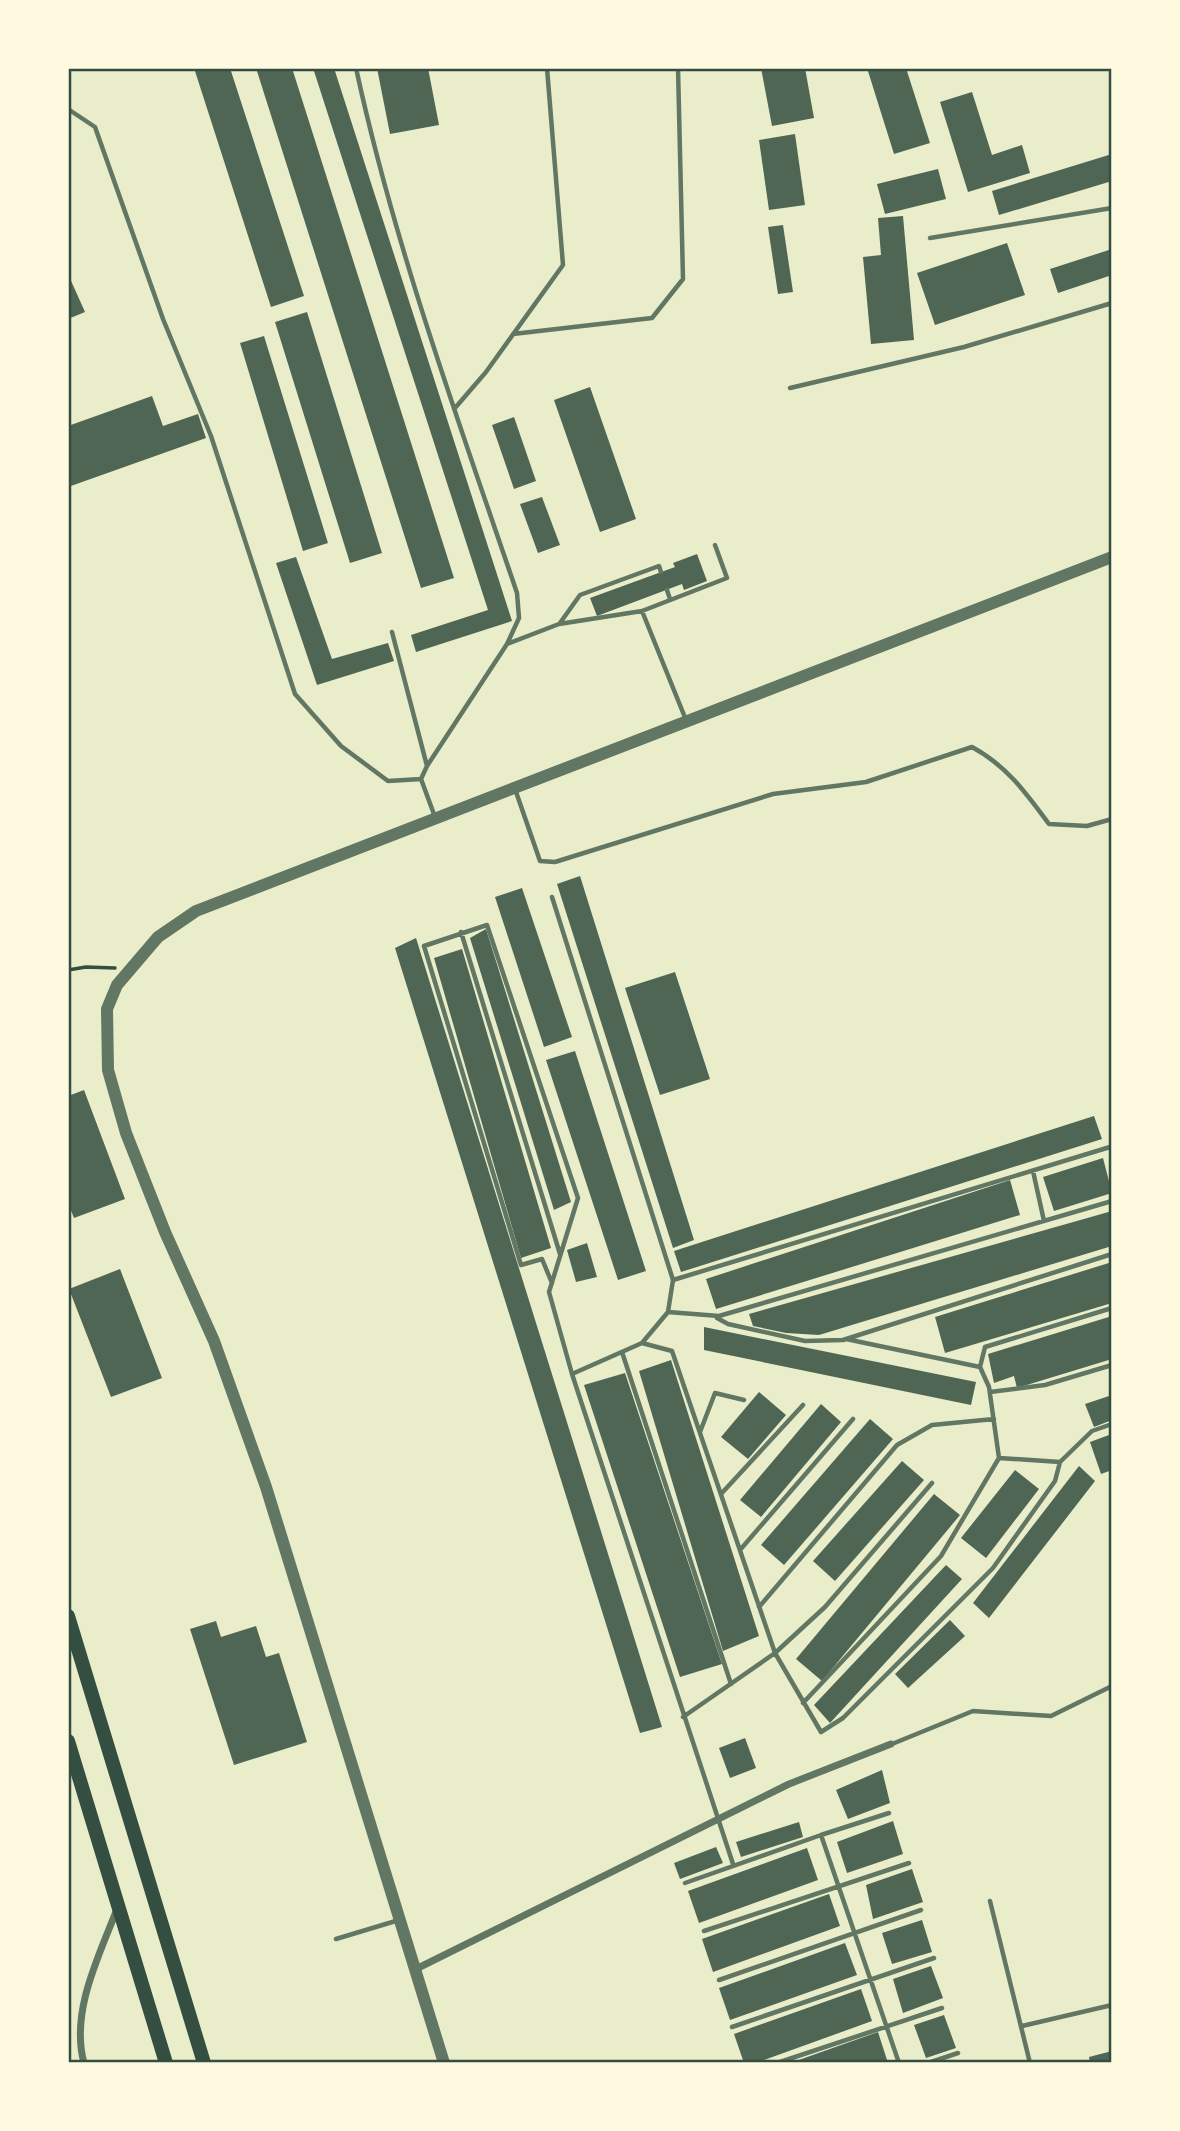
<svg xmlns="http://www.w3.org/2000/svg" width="1180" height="2131" viewBox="0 0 1180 2131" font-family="'Golos Text',sans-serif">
<rect width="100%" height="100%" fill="#e9edc9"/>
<!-- building -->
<path fill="#4f6655" d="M 194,68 L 230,68 L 304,296 L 271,307 Z
M 256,68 L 292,68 L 454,578 L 421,588 Z
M 313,68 L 334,68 L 512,621 L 416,652 L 411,635 L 488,610 Z
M 377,68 L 428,68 L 439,125 L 390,134 Z
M 761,68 L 805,68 L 814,118 L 772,126 Z
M 867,68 L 906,68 L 930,143 L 894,154 Z
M 972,92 L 992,155 L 1022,145 L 1030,173 L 968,192 L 940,102 Z
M 795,134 L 805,205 L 769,210 L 759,140 Z
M 1112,154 L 1112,181 L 999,215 L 992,191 Z
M 938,169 L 946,199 L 885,214 L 877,184 Z
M 903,216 L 914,340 L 871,344 L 863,257 L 881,255 L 878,218 Z
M 783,225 L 793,292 L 778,294 L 768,227 Z
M 1007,243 L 1025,295 L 935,325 L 917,273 Z
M 1112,249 L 1112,275 L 1058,293 L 1050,269 Z
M 68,274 L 85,312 L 68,319 Z
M 307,312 L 382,553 L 350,563 L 275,322 Z
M 264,336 L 328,543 L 303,551 L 240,343 Z
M 590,387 L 636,519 L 600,532 L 554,400 Z
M 152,396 L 163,426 L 198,414 L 206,438 L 68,487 L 68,426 Z
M 514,417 L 536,481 L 514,489 L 492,425 Z
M 542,497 L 560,545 L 538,553 L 520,504 Z
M 697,554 L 707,581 L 684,590 L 682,584 L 597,616 L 590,598 L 675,567 L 673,563 Z
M 296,557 L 332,659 L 388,643 L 394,661 L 317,685 L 276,563 Z
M 580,876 L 694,1240 L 673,1248 L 557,884 Z
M 522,888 L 572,1037 L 544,1047 L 495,897 Z
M 486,929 L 571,1202 L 554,1210 L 470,938 Z
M 416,938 L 662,1727 L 640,1733 L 395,948 Z
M 462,949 L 551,1248 L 521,1258 L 434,958 Z
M 675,972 L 710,1079 L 660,1095 L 625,988 Z
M 575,1051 L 646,1271 L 618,1280 L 546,1060 Z
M 84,1090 L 125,1199 L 74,1218 L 68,1203 L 68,1096 Z
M 1094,1116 L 1102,1139 L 681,1272 L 674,1251 Z
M 1103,1158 L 1112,1193 L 1054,1211 L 1043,1177 Z
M 1010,1180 L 1020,1215 L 716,1309 L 706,1279 Z
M 1112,1211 L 1112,1246 L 819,1335 L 786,1333 L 753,1326 L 749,1314 Z
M 587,1243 L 597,1277 L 576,1282 L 567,1250 Z
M 1112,1262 L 1112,1303 L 945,1353 L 935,1317 Z
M 120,1269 L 162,1378 L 111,1397 L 69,1289 Z
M 1112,1316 L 1112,1359 L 1017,1388 L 1014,1376 L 994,1383 L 988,1354 Z
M 704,1327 L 976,1382 L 971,1405 L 704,1350 Z
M 671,1360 L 759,1636 L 723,1651 L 639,1371 Z
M 625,1373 L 722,1664 L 680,1677 L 584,1385 Z
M 759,1392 L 786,1415 L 748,1459 L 721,1437 Z
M 1112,1395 L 1112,1420 L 1094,1427 L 1085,1404 Z
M 821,1404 L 841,1422 L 761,1517 L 740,1500 Z
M 870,1419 L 893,1439 L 784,1565 L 761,1545 Z
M 1109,1435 L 1112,1470 L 1101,1474 L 1090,1442 Z
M 902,1461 L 924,1480 L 835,1581 L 813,1561 Z
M 1079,1466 L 1095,1481 L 989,1618 L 973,1603 Z
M 1015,1470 L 1039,1489 L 986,1558 L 961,1538 Z
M 934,1494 L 960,1515 L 822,1681 L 796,1659 Z
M 946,1565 L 962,1579 L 830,1723 L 814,1705 Z
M 950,1620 L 965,1636 L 908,1688 L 895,1674 Z
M 216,1621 L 221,1637 L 256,1626 L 266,1657 L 279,1653 L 307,1742 L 234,1765 L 190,1629 Z
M 745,1738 L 756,1768 L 730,1778 L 719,1748 Z
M 882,1770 L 890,1803 L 848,1819 L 836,1790 Z
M 893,1821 L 903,1854 L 847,1873 L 837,1842 Z
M 799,1822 L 803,1837 L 741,1857 L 736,1842 Z
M 716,1847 L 723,1863 L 680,1879 L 674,1863 Z
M 807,1848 L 818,1880 L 699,1923 L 688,1891 Z
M 912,1869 L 923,1902 L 873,1919 L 866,1885 Z
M 829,1894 L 840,1926 L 713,1972 L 702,1939 Z
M 922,1920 L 932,1952 L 892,1964 L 882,1933 Z
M 845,1943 L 857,1975 L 730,2020 L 719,1988 Z
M 931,1966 L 943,1998 L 903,2013 L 893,1979 Z
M 861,1989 L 872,2021 L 756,2063 L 744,2063 L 734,2034 Z
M 944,2015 L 956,2048 L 926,2058 L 914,2025 Z
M 878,2032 L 888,2063 L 793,2063 L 793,2062 Z
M 1112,2051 L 1112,2063 L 1090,2063 L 1089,2057 Z"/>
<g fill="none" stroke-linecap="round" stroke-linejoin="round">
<!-- path -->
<path stroke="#344e41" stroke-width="3.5" d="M 68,970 L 86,967 L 115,968"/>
<!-- service -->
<path stroke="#617663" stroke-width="4.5" d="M 356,68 C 395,248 458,419 517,593 L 519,618 L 507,644 L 427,766 L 421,779 L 435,817
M 68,109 L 95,127 L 163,319 L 211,436 L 295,694 L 341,746 L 388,781 L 421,779
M 930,238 L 1112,208
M 513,334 L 652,318 L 683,279 L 678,68
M 790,388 L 964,347 L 1112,303
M 455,408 L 486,372 L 563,265 L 547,68
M 667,590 L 670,599
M 642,611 L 727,578 L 715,545
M 560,623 L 580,595 L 659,566 L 661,572
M 392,632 L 427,766
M 507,644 L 559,624 L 642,611 L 686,720
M 515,789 L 540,861 L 555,862 L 773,794 L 866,782 L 972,747 C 1007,766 1026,793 1049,824 L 1087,826 L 1112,819
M 552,897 L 673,1280
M 461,932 L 560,1254
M 1033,1171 L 1044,1221
M 552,1283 L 542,1259 L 521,1265 L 424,946 L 487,925 L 578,1198 L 549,1292 L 572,1374 L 733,1864
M 668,1312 L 719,1316 L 1112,1201
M 717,1318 L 728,1324 L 805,1341 L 843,1340 L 1112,1254
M 846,1339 L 980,1367
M 642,1343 L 672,1351 L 775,1653 L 683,1717
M 622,1352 L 731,1684
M 572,1374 L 642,1343 L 668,1312 L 673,1280 L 1110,1147 L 1112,1152
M 990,1392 L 1045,1385 L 1112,1365
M 700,1432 L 715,1393 L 744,1400
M 1060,1462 L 1092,1431 L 1112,1424
M 932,1483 L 825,1607 L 775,1653 L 821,1732 L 843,1718 L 993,1568 L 1055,1481 L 1060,1462 L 999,1458
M 721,1494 L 803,1405
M 740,1550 L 853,1419
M 759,1607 L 897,1445 L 932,1425 L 994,1419
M 803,1703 L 941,1556 L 999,1458 L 989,1387 L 980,1367 L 985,1347 L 1112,1308
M 892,1744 L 973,1711 L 1051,1716 L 1112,1686
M 821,1835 L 889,1813
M 685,1883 L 821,1835 L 899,2063
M 990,1901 L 1030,2063
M 704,1931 L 909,1863
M 336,1939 L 399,1920
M 719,1980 L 921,1910
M 1022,2026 L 1112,2005
M 732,2027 L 934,1958
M 777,2063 L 942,2008
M 928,2063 L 958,2053"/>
<!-- minor -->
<path stroke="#617663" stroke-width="7" d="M 416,1969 L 789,1784 L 891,1744
M 84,2063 C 70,2012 99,1956 117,1909"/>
<!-- tertiary -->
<path stroke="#617663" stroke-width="12" d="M 444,2063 L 266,1487 L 214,1341 L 165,1232 L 126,1133 L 108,1070 L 107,1009 L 117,985 L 158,937 L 196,911 L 1112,557"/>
<!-- primary -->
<path stroke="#344e41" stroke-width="14" d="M 68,1616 L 204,2063
M 68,1741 L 166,2063"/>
</g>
<!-- border -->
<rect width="1180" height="2131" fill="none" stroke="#fefae0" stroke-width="140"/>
<rect x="70" y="70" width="1040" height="1991" fill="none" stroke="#344e41" stroke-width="2.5"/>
</svg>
